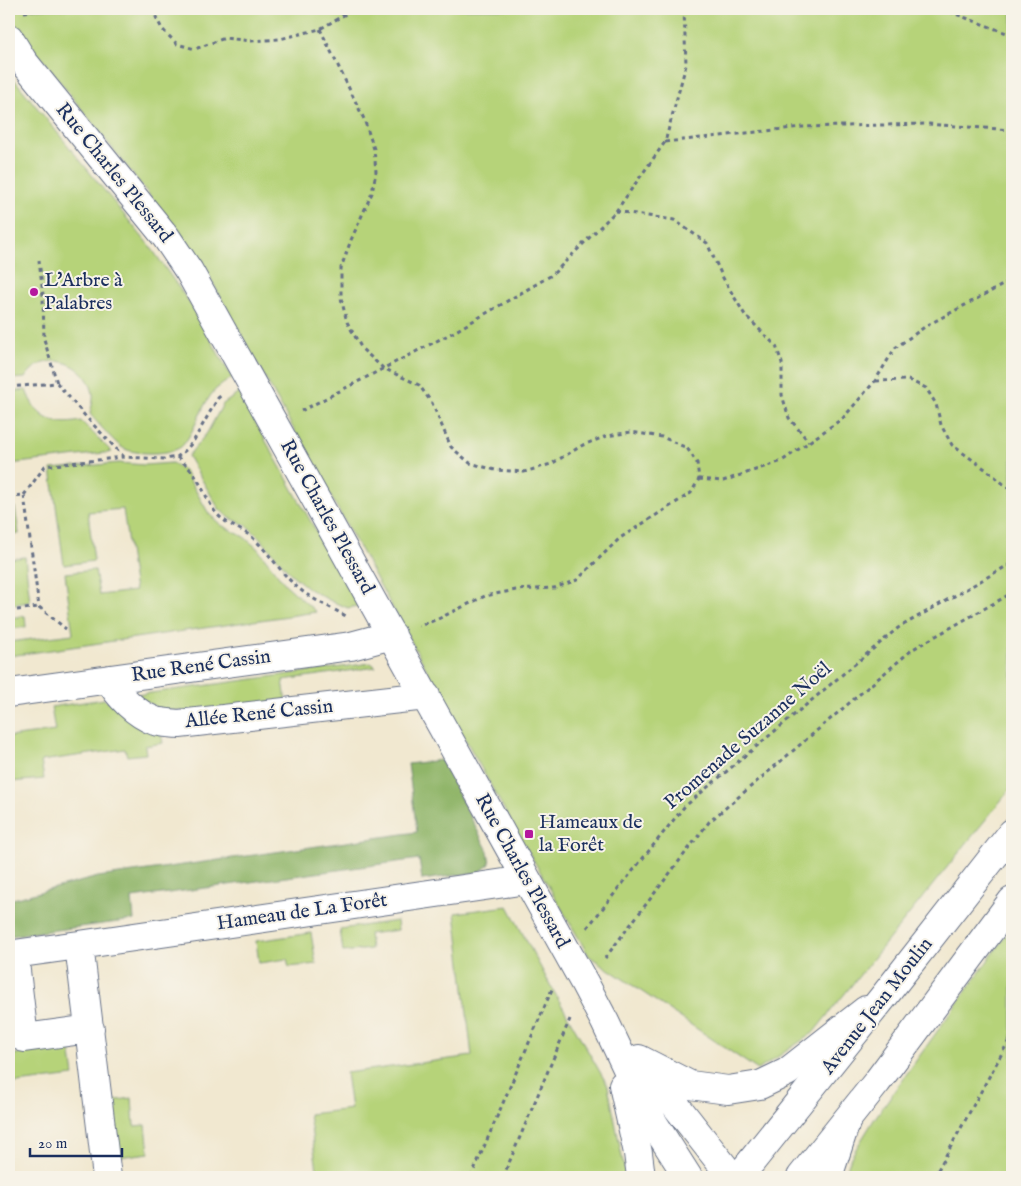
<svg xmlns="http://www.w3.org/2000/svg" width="1021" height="1186" viewBox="0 0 1021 1186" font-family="'IM FELL English',serif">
<rect width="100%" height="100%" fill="#f7f3e8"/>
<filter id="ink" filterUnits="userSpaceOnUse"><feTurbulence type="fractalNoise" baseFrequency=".02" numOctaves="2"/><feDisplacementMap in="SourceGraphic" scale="10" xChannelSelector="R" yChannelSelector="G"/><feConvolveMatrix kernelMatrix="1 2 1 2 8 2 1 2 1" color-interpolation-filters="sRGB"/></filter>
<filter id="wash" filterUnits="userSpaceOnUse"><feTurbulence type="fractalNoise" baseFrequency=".0096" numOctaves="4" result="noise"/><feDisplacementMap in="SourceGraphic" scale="20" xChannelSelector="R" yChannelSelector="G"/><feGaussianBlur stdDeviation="1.12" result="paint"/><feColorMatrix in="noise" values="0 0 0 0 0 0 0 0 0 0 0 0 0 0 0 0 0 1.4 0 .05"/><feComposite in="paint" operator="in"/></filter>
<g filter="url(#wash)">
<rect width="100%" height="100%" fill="#f1e8d0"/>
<!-- green -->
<path fill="#b6d379" stroke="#68816c" d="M 9,9 L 1012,9 L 1012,787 L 813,1033 L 758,1070 L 589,956 L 505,811 L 199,258 L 9,17 Z
M 9,73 L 152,249 L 193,308 L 232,378 C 227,381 221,385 216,389 C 201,404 197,428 183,445 C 175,455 137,455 125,449 C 117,446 97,422 90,414 C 91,408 94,400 93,394 C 87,361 44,348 25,378 L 9,379 Z
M 26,390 C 36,417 52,427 81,421 L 112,452 L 9,464 L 9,392 Z
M 239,393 L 358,606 L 348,608 L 333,602 L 309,589 L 291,574 L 259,537 L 246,525 L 230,518 L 219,509 L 188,456 L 207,433 L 223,404 Z
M 119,463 L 145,465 L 172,463 L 184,470 L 209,514 L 221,525 L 244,537 L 257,548 L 285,584 L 316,612 L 9,656 L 9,642 L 73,634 L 65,573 L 95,570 L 99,595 L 135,591 L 123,509 L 88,512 L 94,561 L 64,565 L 51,469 Z
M 15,507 L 19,534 L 9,535 L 9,508 Z
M 25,557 L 30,602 L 9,605 L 9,559 Z
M 25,616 L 26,627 L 9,629 L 9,618 Z
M 371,663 L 376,667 L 283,680 L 286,701 L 193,712 L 159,709 L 136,695 Z
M 104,699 L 136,720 L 161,733 L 163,743 L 145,746 L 146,754 L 127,756 L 125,749 L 41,761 L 44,779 L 9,782 L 9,737 L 55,731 L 51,707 Z
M 508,906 L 549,983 L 608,1086 L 626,1177 L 318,1177 L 309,1114 L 351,1109 L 346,1073 L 472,1056 L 455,913 Z
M 397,921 L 398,930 L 369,934 L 371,949 L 343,952 L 340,929 Z
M 1012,927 L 1012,1177 L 844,1177 L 851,1157 L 875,1118 Z
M 311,933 L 316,964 L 289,967 L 287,959 L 259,963 L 256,941 Z
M 70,1047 L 74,1076 L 9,1084 L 9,1055 Z
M 132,1098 L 134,1126 L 146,1125 L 149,1153 L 118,1157 L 111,1101 Z"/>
<!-- forest -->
<path fill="#90b569" stroke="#567264" d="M 441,760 L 488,851 L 490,864 L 480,872 L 422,880 L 419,859 L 132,898 L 134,920 L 9,936 L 9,900 L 98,877 L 417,832 L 408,764 Z"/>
</g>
<g filter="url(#ink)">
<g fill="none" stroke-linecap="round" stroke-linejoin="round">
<defs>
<path id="minor" d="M 9,38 L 23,61 L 166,237 L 189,271 L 585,984 L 605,1022 L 651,1119 L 688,1177
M 109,679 C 118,696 136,714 155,721 C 162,723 172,723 179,724 L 426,696
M 9,693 L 351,646 L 392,635
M 79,945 L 14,954 L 24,1038 L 90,1029
M 639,1059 L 690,1085 L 728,1090 L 760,1085 L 787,1072 L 866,1010
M 644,1065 L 732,1177
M 623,1085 L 638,1153 L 641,1177
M 107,1177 L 79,945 L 526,880
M 828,1177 L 846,1122"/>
<path id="major" d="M 739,1177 L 885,995 L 1012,833
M 801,1177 L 877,1082 L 1012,901"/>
</defs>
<!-- minor casing -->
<use href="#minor" stroke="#667086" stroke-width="30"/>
<!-- major casing -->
<use href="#major" stroke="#667086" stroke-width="30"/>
<!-- path -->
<path stroke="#667086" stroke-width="3" stroke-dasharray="4 4" stroke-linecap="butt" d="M 152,9 L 162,29 L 177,44 L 195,49 L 225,38 L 251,41 L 280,39 L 320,29 L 354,9
M 942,9 L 1012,35
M 24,12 L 46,9
M 320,29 L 364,119 L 374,149 L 376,172 L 372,193 L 351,240 L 341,268 L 341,298 L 347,322 L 362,349 L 383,368 L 419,385 L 432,403 L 451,447 L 470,463 L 495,470 L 524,472 L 551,464 L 583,445 L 607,436 L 631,432 L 662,437 L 687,448 L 697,463 L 699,479 L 691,493 L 620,538 L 577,580 L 554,588 L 516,590 L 485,596 L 438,619 L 419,626
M 665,142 L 802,127 L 927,124 L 1012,130
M 616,211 L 674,220 L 707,243 L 723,278 L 745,315 L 776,346 L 782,363 L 782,395 L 789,418 L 809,442
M 39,260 L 43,295 L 44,339 L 57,383
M 876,381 L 908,380 L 926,388 L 936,404 L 941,425 L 952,445 L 988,471 L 1012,491
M 9,387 L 57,383 L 86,417 L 124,457
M 301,411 L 454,332 L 552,275 L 616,211 L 665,142 L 686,65 L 684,9
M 177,457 C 185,464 192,470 197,479 C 204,490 208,502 216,513 C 226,525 241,528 253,538 C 271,554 283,577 302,591 C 315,601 332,608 346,616
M 699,479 L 723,481 L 782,461 L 843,418 L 875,381 L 895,348 L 926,326 L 1012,280
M 24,495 L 45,466 L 124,457 L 164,459 L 177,457 L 187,449 L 194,440 L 218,398 L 223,394
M 9,496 L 24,495 L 39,607 L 66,629
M 9,611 L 39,607
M 587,928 L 684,807 L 898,628 L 1012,563
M 605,958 L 709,822 L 913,649 L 1012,593
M 471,1177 L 553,987
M 503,1177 L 570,1019
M 934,1177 L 1012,1035"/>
<!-- minor -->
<use href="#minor" stroke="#fff" stroke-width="28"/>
<!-- major -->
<use href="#major" stroke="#fff" stroke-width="28"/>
</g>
</g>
<!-- markers -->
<g fill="#b5179e" stroke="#f7f3e8" stroke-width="2">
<circle cx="34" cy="292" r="5"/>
<rect x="524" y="829" width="10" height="10" rx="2.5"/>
</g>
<g text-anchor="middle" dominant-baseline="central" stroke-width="4" stroke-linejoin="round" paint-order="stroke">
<!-- street labels -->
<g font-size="20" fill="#1b2f5e" stroke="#f7f3e8">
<text transform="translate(114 173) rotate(51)">Rue Charles Plessard</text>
<text transform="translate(327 517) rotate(61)">Rue Charles Plessard</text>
<text transform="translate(201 666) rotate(-8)">Rue René Cassin</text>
<text transform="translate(259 714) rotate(-6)">Allée René Cassin</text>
<text transform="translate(748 736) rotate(-41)">Promenade Suzanne Noël</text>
<text transform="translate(522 871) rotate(61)">Rue Charles Plessard</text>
<text transform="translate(302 912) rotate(-8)">Hameau de La Forêt</text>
<text transform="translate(877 1006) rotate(-52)">Avenue Jean Moulin</text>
</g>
<!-- poi labels -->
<g font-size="20" fill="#1b2f5e" stroke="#f7f3e8" text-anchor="start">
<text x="44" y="280">L'Arbre à<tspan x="44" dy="23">Palabres</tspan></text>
<text x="539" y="822">Hameaux de<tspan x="539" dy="23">la Forêt</tspan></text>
</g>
</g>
<!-- margin -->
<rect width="1021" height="1186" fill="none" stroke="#f7f3e8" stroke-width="30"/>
<!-- scale -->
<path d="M30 1148v8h92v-8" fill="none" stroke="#1b2f5e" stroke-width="2.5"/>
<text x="38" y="1148" font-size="15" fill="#1b2f5e" stroke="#f7f3e8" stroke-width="4" paint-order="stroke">20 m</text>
</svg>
